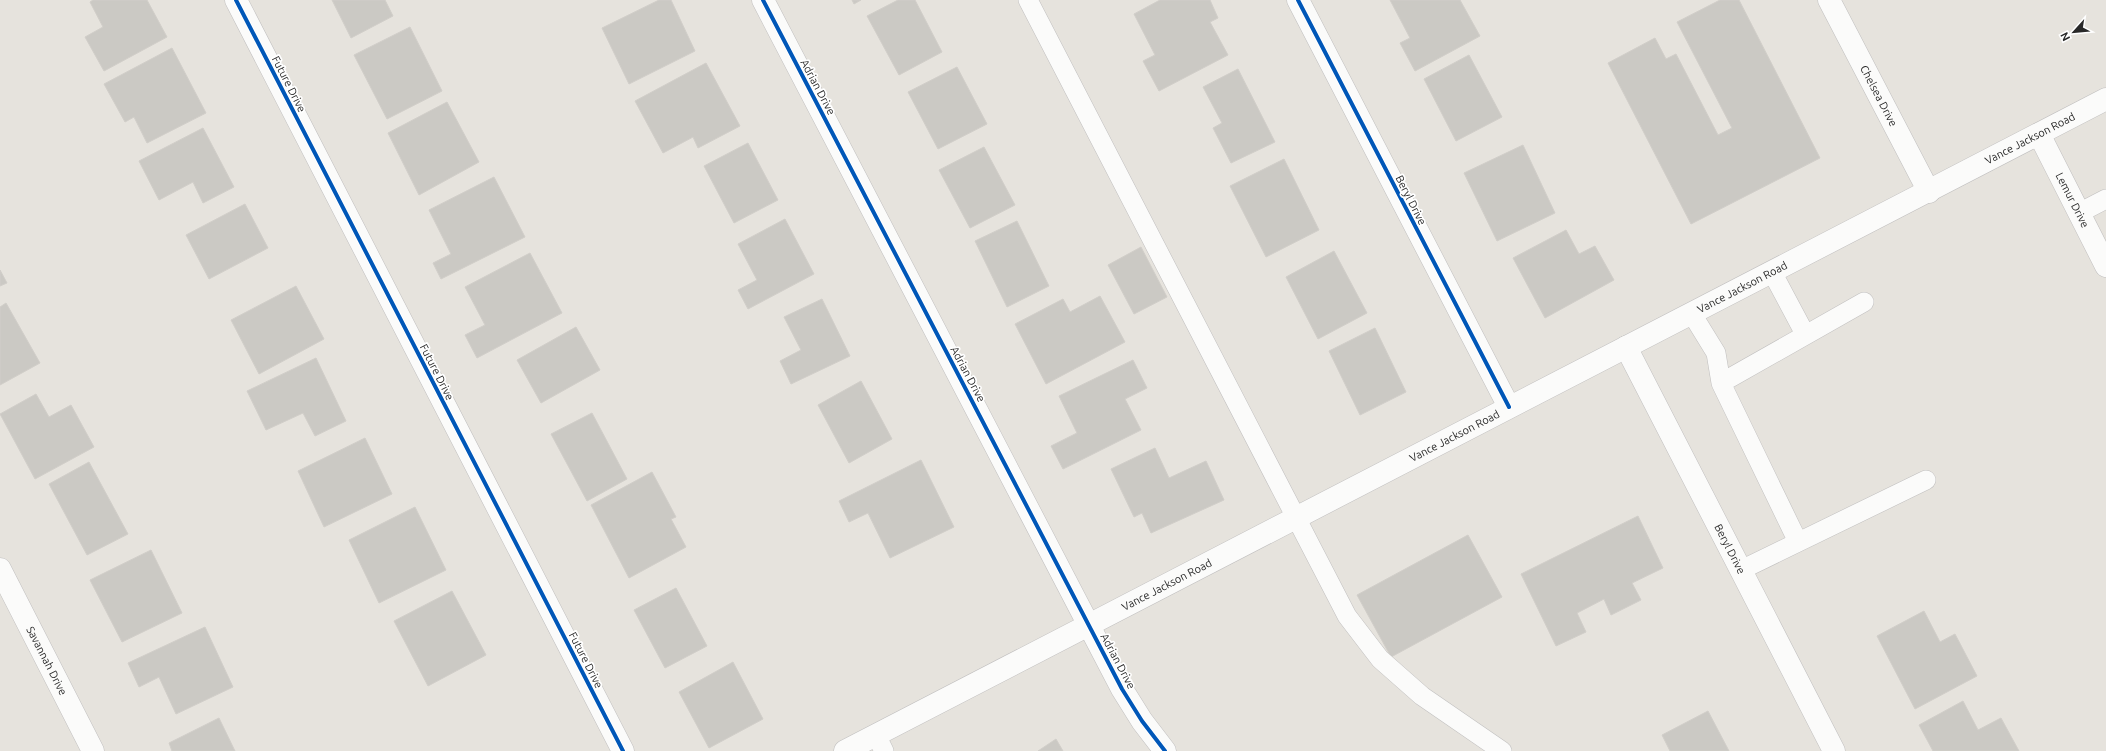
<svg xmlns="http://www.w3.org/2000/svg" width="2106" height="751" viewBox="0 0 2106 751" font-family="Ubuntu,sans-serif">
<rect width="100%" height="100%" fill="#e6e3dd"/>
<!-- building -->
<path fill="#cbc9c4" stroke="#d1cec9" d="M 93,0 L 147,0 L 167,37 L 104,71 L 85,37 L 103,27 L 90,2 Z
M 332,0 L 385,0 L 393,16 L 351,38 Z
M 659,0 L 671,0 L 695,51 L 629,84 L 602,28 Z
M 852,0 L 861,0 L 854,4 Z
M 898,0 L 915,0 L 942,52 L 899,75 L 867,16 Z
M 1160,0 L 1210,0 L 1218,18 L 1210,22 L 1228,55 L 1159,91 L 1143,61 L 1155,55 L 1134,14 Z
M 1390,0 L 1460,0 L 1480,36 L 1415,71 L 1400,43 L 1410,38 Z
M 1720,0 L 1739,0 L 1820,158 L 1691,224 L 1608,63 L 1655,38 L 1666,59 L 1676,54 L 1718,135 L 1732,128 L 1677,22 Z
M 410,27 L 442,91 L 387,119 L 354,55 Z
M 172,48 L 206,113 L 147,143 L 134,117 L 125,122 L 104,84 Z
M 1469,55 L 1502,117 L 1456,141 L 1424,79 Z
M 706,63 L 740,126 L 698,148 L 693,137 L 663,153 L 635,101 Z
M 957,67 L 987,124 L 938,149 L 908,92 Z
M 1238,69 L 1275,142 L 1231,163 L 1213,128 L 1222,123 L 1203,87 Z
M 447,102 L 479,162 L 419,195 L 388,133 Z
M 203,128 L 234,187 L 203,203 L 193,182 L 159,200 L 139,161 Z
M 748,143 L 778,200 L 734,223 L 704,166 Z
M 1523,145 L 1555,213 L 1497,241 L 1464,173 Z
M 984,147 L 1015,205 L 970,228 L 939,170 Z
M 1284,159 L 1319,230 L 1266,257 L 1230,186 Z
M 494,177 L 525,237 L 441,279 L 433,263 L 451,254 L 429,210 Z
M 245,204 L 268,248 L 209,279 L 186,235 Z
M 785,219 L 814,274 L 748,309 L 738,290 L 757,280 L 738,244 Z
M 1017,221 L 1049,286 L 1007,307 L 975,241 Z
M 1566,230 L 1579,254 L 1595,246 L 1614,280 L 1545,318 L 1513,258 Z
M 1141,247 L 1167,297 L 1134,314 L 1108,265 Z
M 1334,251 L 1367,313 L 1318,339 L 1286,277 Z
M 530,253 L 562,313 L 477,358 L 465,335 L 485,325 L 465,287 Z
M 0,270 L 7,283 L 0,286 Z
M 296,286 L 324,339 L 259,374 L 231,320 Z
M 1100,296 L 1125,342 L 1046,384 L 1015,324 L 1063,299 L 1070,312 Z
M 822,299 L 850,356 L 791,384 L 780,361 L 801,350 L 784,317 Z
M 6,303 L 40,363 L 0,385 L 0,307 Z
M 576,327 L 600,370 L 541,403 L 517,360 Z
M 1375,328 L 1406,392 L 1360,415 L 1329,351 Z
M 316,358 L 346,421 L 315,436 L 303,413 L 266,430 L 247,391 Z
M 1133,360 L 1147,388 L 1125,399 L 1141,430 L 1063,469 L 1051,446 L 1077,433 L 1059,396 Z
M 861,381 L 892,439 L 849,463 L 818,405 Z
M 36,394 L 49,417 L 71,405 L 94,447 L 35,479 L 0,414 Z
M 592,413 L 627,479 L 587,501 L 551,434 Z
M 365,438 L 392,494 L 324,527 L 298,471 Z
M 1155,448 L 1169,478 L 1206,461 L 1224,500 L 1151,533 L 1142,513 L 1134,517 L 1111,469 Z
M 921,460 L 954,527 L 890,558 L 868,513 L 849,522 L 839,501 Z
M 89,462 L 128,534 L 87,555 L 49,484 Z
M 652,472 L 676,517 L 671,519 L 686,547 L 629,578 L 591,505 Z
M 415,507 L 446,570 L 379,603 L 349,540 Z
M 1638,516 L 1663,568 L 1632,583 L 1641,600 L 1611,615 L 1604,599 L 1577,613 L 1586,632 L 1556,646 L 1521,574 Z
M 1468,535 L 1502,597 L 1391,657 L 1357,595 Z
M 151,550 L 182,613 L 122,642 L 90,580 Z
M 676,588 L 707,646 L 665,668 L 634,610 Z
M 452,591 L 486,655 L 428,686 L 394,621 Z
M 1924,611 L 1940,642 L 1955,634 L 1977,676 L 1915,709 L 1877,636 Z
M 205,627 L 233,687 L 176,714 L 159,677 L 139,687 L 128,663 Z
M 733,662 L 763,719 L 709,748 L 679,692 Z
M 1963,701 L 1978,730 L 2001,718 L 2019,751 L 1933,751 L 1919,725 Z
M 1708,711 L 1729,751 L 1670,751 L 1662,735 Z
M 219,718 L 235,751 L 172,751 L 169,743 Z
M 1056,739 L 1063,751 L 1038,751 Z"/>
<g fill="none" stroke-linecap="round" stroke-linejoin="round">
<defs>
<path id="service" d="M 1028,0 L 1347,616 L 1380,659 L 1422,696 L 1502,751
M 2079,213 L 2106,199
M 1772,272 L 1805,334
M 1692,314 L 1716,353 L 1721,383 L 1864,302
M 1721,383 L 1798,542
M 1741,570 L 1926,480
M 876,735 L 884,751"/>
<g id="minor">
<path d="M 236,0 L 623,751"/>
<path d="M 763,0 L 1122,689 L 1142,721 L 1165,751"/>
<path d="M 1298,0 L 1509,407"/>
<path id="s1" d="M 1829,0 L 1929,192"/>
<path id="s2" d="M 2039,134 L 2106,266"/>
<path id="s3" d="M 1626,347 L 1834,751"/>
<path id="s4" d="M 0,569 L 93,751"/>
</g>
<g id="secondary">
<path id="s5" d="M 845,751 L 2106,99"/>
</g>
</defs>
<!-- service casing -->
<use href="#service" stroke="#c0bfbf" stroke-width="20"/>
<!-- minor casing -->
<use href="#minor" stroke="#c0bfbf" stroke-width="23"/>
<!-- secondary casing -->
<use href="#secondary" stroke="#c0bfbf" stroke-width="23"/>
<!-- service -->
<use href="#service" stroke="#fbfbfa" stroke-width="19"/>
<!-- minor -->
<use href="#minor" stroke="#fbfbfa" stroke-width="22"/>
<!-- secondary -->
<use href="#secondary" stroke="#fbfbfa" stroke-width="22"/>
<defs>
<path id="cycleway" d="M 236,0 L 623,751
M 763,0 L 1122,689 L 1142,721 L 1165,751
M 1298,0 L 1509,407"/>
</defs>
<!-- cycleway casing -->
<use href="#cycleway" stroke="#fff" stroke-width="6"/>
<!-- cycleway -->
<use href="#cycleway" stroke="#0057b8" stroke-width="4"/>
</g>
<g text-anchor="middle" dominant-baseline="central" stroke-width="3.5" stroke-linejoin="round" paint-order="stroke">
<!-- street labels -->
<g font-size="11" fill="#282828" stroke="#fff">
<text transform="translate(289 84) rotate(63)">Future Drive</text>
<text transform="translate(818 87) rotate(62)">Adrian Drive</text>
<text stroke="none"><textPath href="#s1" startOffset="108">Chelsea Drive</textPath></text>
<text stroke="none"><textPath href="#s5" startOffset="1334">Vance Jackson Road</textPath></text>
<text transform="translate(1411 200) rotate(63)">Beryl Drive</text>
<text stroke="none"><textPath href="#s2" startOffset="74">Lemur Drive</textPath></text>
<text stroke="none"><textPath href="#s5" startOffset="1010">Vance Jackson Road</textPath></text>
<text transform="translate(437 372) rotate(63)">Future Drive</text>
<text transform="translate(968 374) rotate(62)">Adrian Drive</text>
<text stroke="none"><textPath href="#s5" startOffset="686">Vance Jackson Road</textPath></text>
<text stroke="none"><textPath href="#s3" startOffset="227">Beryl Drive</textPath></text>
<text stroke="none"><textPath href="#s5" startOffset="362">Vance Jackson Road</textPath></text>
<text stroke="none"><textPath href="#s4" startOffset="103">Savannah Drive</textPath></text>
<text transform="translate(586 660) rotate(63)">Future Drive</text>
<text transform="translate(1118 661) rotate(62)">Adrian Drive</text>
</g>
</g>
<!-- north arrow -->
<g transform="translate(2074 32) rotate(243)" stroke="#ffffff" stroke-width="3" paint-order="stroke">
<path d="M0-3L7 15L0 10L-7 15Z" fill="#282828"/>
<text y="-6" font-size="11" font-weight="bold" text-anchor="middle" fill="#282828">N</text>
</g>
</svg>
